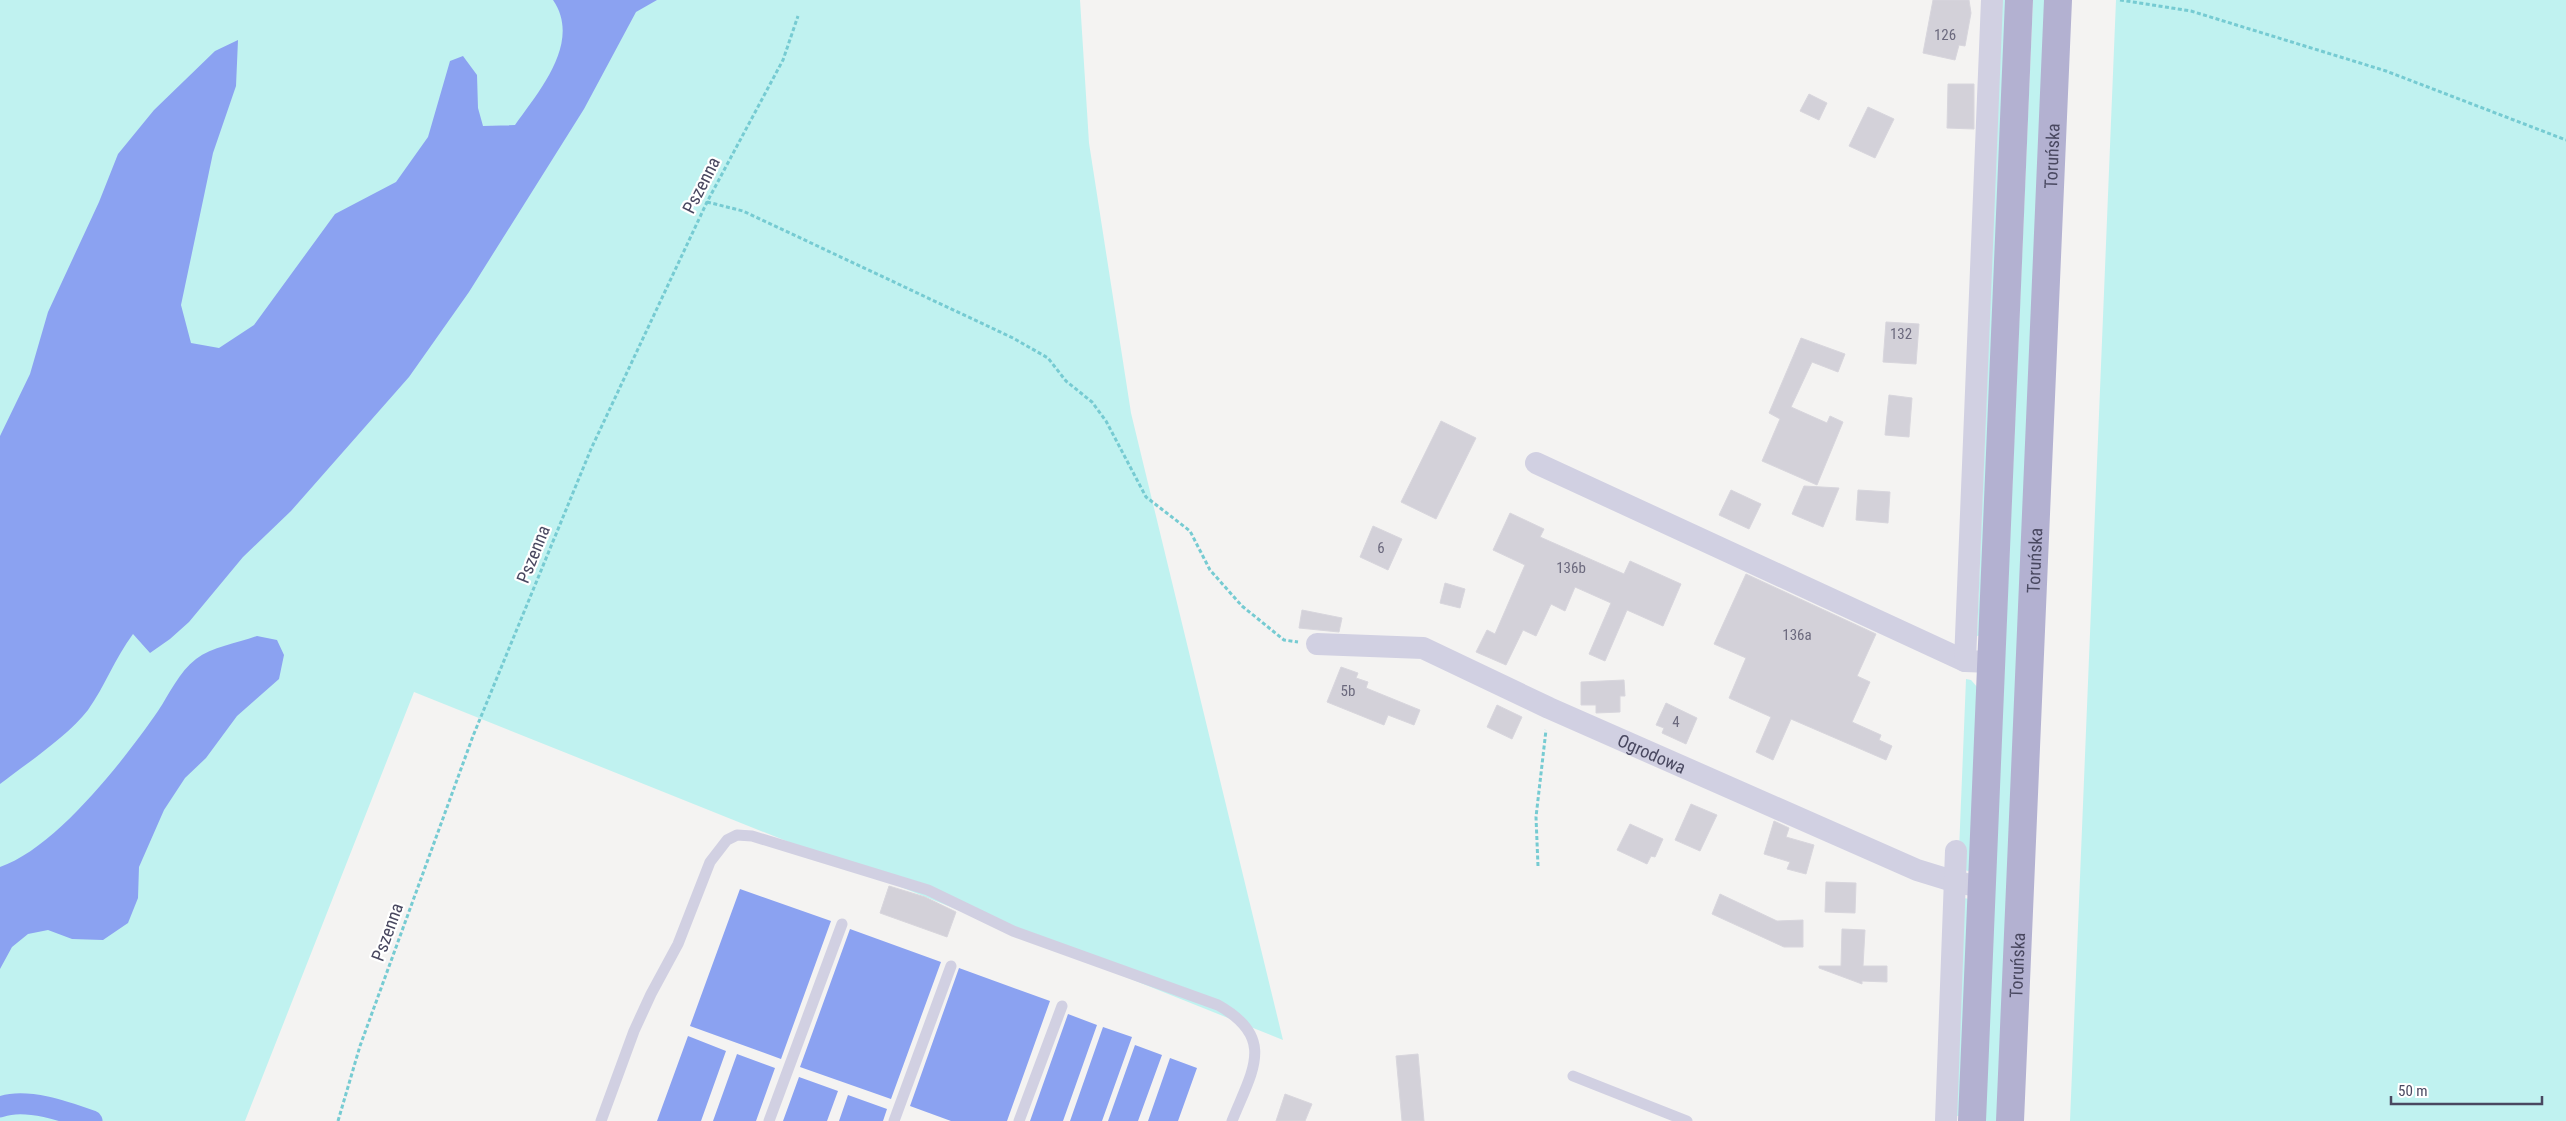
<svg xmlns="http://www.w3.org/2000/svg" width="2566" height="1121" viewBox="0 0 2566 1121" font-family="'Roboto Condensed',sans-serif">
<rect width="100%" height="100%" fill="#f4f3f2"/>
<!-- green -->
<path fill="#c0f2f0" d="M 0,0 L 1080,0 L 1089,143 L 1131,413 L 1283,1040 L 414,692 L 245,1121 L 0,1121 Z
M 2001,0 L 2008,0 L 1981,635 L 1977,636 Z
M 2033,0 L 2047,0 L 1999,1121 L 1985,1121 Z
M 2116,0 L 2566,0 L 2566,1121 L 2070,1121 Z
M 1966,679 L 1971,680 L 1978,688 L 1971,870 L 1968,871 L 1965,870 L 1959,851 Z
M 1964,898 L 1969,899 L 1960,1115 L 1958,1116 L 1956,1116 Z"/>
<!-- water -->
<path fill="#8ba2f1" d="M 553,0 L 657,0 L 636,12 L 584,109 L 469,292 L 409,377 L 291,511 L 243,557 L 189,622 L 170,639 L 150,653 L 133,634 C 115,658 105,686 88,710 C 68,736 26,764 0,784 L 0,436 L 30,374 L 48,312 L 99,202 L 118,154 L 154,110 L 215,51 L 238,40 L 236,86 L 213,153 L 181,305 L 191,343 L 219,348 L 254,325 L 335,214 L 396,182 L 428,137 L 450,61 L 463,56 L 477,75 L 478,108 L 483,126 L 515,125 C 539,91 582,42 553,0 Z
M 257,636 L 277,640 L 284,655 L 279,679 L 237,716 L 206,758 L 185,778 L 164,810 L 139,867 L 138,898 L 128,923 L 103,940 L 72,939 L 48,930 L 28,934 L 12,947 L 0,969 L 0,867 C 56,848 125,759 158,711 C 170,693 179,672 196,659 C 212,647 238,643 257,636 Z
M 740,889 L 831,921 L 781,1059 L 690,1026 Z
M 850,929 L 941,962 L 891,1099 L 800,1067 Z
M 959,968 L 1050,1001 L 1007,1121 L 951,1121 L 910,1106 Z
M 1068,1014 L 1097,1025 L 1063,1121 L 1030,1121 Z
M 1103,1027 L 1132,1037 L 1102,1121 L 1070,1121 Z
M 688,1036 L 726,1051 L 701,1121 L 657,1121 Z
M 1135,1045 L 1162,1055 L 1138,1121 L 1108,1121 Z
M 737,1054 L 775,1068 L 756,1121 L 713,1121 Z
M 1170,1058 L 1197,1068 L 1178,1121 L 1148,1121 Z
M 799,1077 L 838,1091 L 827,1121 L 783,1121 Z
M 848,1095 L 887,1109 L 883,1121 L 839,1121 Z"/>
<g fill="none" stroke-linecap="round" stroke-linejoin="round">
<!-- canal -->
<path stroke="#8ba2f1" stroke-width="21" d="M 0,1107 C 26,1097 67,1112 92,1121"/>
</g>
<!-- building -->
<path fill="#d3d1d9" stroke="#d8d6dd" d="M 1933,0 L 1969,0 L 1971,13 L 1965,46 L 1959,45 L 1955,60 L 1923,53 Z
M 1948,84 L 1974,84 L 1974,129 L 1947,128 Z
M 1809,94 L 1827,103 L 1819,120 L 1800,111 Z
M 1868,107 L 1894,119 L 1875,158 L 1849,146 Z
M 1886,322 L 1919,324 L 1916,364 L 1883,362 Z
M 1801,338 L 1845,354 L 1838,372 L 1812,362 L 1791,407 L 1827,423 L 1830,416 L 1843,422 L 1817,485 L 1762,461 L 1780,419 L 1769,413 Z
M 1889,395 L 1912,398 L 1909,437 L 1885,435 Z
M 1441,421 L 1476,438 L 1436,519 L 1401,502 Z
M 1804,486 L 1839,488 L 1823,527 L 1792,514 Z
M 1731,490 L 1761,504 L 1749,529 L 1719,515 Z
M 1858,490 L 1890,492 L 1888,523 L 1856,520 Z
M 1510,513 L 1544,529 L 1540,537 L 1624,574 L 1630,561 L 1681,584 L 1663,626 L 1627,610 L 1605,661 L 1589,654 L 1611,603 L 1575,587 L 1565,611 L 1551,604 L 1536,636 L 1523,630 L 1506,665 L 1476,652 L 1487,630 L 1495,634 L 1525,565 L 1493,550 Z
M 1373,526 L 1402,539 L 1388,570 L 1360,557 Z
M 1746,574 L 1876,634 L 1857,676 L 1870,682 L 1852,722 L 1881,735 L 1879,740 L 1892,746 L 1886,760 L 1791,719 L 1773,760 L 1756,752 L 1771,717 L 1729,698 L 1746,658 L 1714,644 Z
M 1445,583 L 1465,589 L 1460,608 L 1440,603 Z
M 1302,610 L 1342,618 L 1339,632 L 1299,628 Z
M 1341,667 L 1358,673 L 1356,678 L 1368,682 L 1366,688 L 1420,710 L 1414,725 L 1388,715 L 1384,725 L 1327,702 Z
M 1624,680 L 1625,696 L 1620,696 L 1620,712 L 1596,713 L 1596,705 L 1581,705 L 1581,682 Z
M 1666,703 L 1697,718 L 1686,744 L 1662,733 L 1664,728 L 1656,725 Z
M 1497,705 L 1522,717 L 1512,739 L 1487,727 Z
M 1691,804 L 1717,815 L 1700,851 L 1675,840 Z
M 1774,821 L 1789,828 L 1786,837 L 1814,845 L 1806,874 L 1787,869 L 1790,862 L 1764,854 Z
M 1630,824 L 1663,839 L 1655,857 L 1651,856 L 1647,864 L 1617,850 Z
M 1826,882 L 1856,883 L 1855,913 L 1825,912 Z
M 889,886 L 925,897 L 956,912 L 947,937 L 880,913 Z
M 1720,894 L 1777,921 L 1803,920 L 1803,947 L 1784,947 L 1712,914 Z
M 1842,929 L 1865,930 L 1863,966 L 1887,966 L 1887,982 L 1862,981 L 1862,984 L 1819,968 L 1819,966 L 1841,966 Z
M 1418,1054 L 1424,1121 L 1402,1121 L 1396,1056 Z
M 1285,1094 L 1312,1104 L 1305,1121 L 1276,1121 Z"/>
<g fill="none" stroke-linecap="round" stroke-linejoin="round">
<!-- path -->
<path stroke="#76cbd2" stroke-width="3" stroke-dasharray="4 2.5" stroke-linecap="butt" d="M 2120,0 L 2191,11 L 2386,71 L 2566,140
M 707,202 L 743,211 L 1013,338 L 1048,358 L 1066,381 L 1092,402 L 1106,421 L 1146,497 L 1190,531 L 1210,570 L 1242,606 L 1284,640 L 1298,642
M 1538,866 L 1536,817 L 1546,730
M 338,1121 L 360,1046 L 473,736 L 591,449 L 707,202 L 783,60 L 798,16"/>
<!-- lane -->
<path stroke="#d1d0e2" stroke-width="11" d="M 1573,1076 L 1687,1121
M 601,1121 L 634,1031 L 651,994 L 678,944 L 710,862 L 727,840 L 737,835 L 752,836 L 928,890 L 1013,931 L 1218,1005 C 1277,1038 1252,1071 1232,1121
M 769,1121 L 842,924
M 894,1121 L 951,966
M 1019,1121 L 1062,1006"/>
<!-- street -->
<g stroke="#d1d0e2" stroke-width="22">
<path d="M 1536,463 L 1965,661"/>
<path id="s1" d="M 1317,644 L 1423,648 L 1549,708 L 1917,870 L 1956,882 L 1982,887"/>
<path d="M 1991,662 L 1965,661 L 1992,0"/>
<path d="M 1946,1121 L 1956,851"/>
</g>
<!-- primary -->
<g stroke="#b3b1d1" stroke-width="28">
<path d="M 1972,1121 L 2019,0"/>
<path id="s2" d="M 2010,1121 L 2058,0"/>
</g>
</g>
<g text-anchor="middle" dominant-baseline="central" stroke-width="4.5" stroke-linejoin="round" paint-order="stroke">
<!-- number labels -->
<g font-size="15" fill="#6c6a7e">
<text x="1945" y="35">126</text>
<text x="1901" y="334">132</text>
<text x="1381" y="548">6</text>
<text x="1571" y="568">136b</text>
<text x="1797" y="635">136a</text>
<text x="1348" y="691">5b</text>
<text x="1676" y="722">4</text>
</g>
<!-- street labels -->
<g font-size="18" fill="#494860" stroke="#fff">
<text stroke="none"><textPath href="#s2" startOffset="966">Toruńska</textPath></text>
<text transform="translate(701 185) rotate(-63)">Pszenna</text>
<text transform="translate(533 554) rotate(-68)">Pszenna</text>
<text stroke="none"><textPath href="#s2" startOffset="561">Toruńska</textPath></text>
<text stroke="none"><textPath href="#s1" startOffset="358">Ogrodowa</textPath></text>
<text transform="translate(387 932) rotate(-70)">Pszenna</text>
<text stroke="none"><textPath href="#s2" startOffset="156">Toruńska</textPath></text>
</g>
</g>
<!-- scale -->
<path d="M2391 1096v8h151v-8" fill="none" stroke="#494860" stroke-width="2.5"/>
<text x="2398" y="1096" font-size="15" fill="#494860" stroke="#ffffff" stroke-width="4" paint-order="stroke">50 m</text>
</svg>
